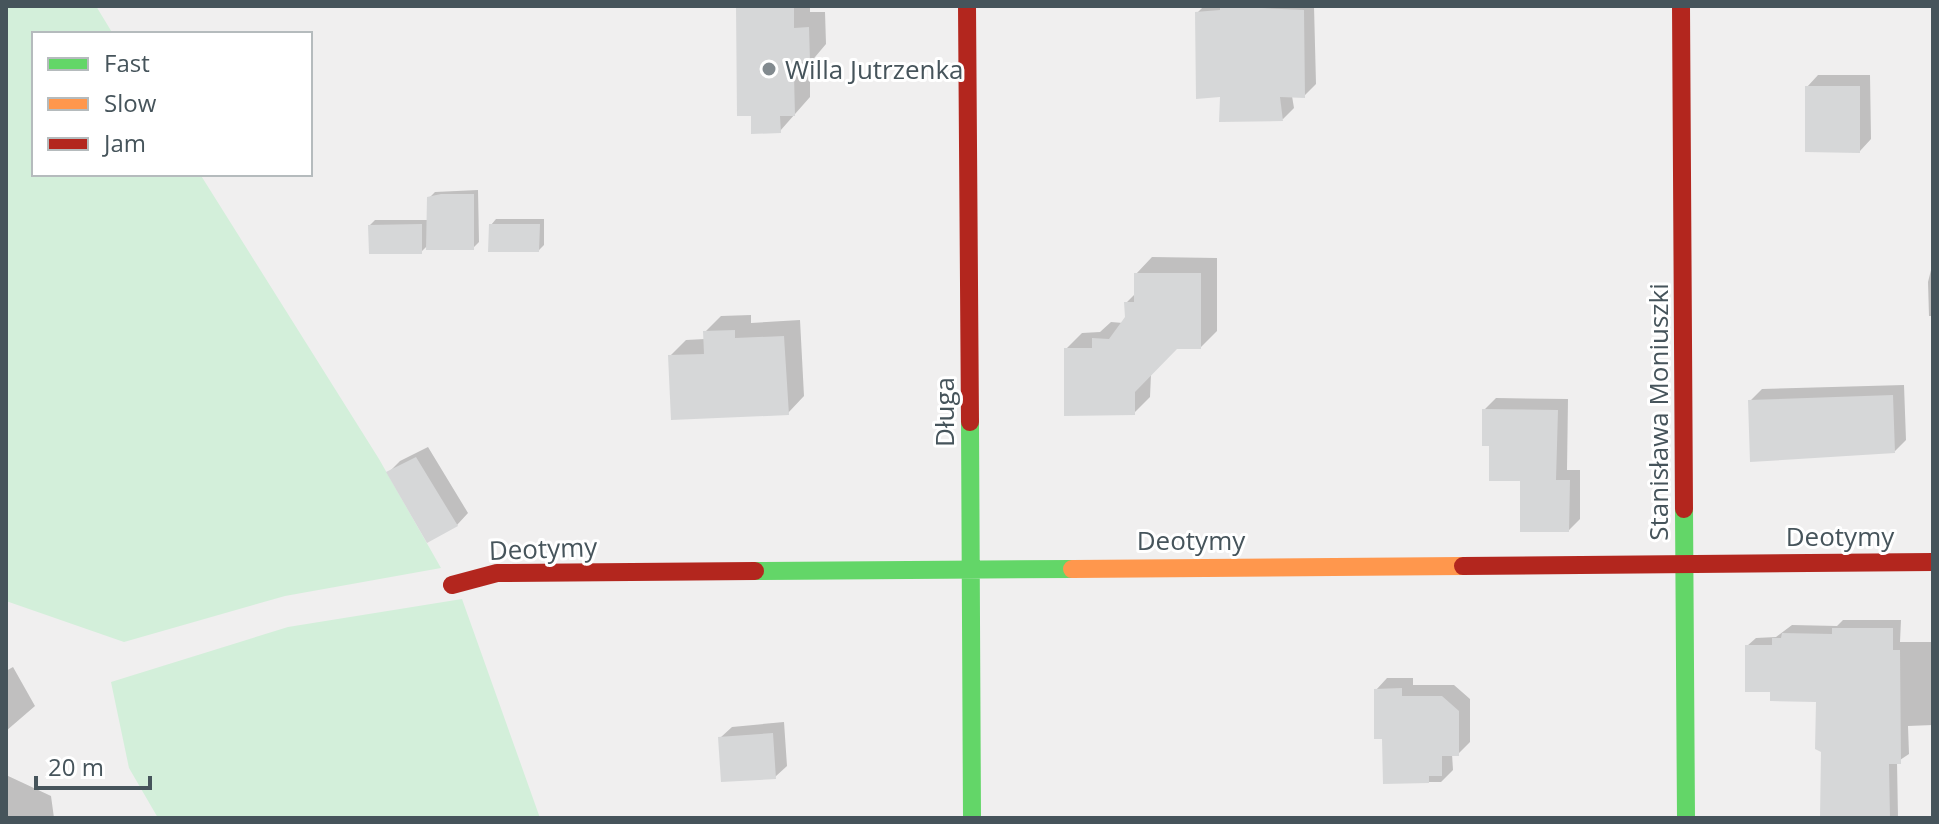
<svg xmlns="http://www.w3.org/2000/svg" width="1939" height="824" viewBox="0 0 1939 824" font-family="'Open Sans',sans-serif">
<rect width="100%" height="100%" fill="#f0efef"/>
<!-- green -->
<path fill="#d3efda" d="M 6,6 L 96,6 L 113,34 L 34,34 L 34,174 L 200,174 L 379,459 L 441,568 L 285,596 L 124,642 L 6,601 Z
M 462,599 L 540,818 L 158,818 L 129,768 L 111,682 L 288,627 Z"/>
<!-- shadow -->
<path fill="#0003" d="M 738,6 L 810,6 L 810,12 L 825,12 L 826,44 L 810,63 L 810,97 L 780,131 Z
M 1204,6 L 1314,6 L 1316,84 L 1304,96 L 1292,96 L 1294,108 L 1283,119 L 1222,95 L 1197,13 Z
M 1818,75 L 1870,75 L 1871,139 L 1860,151 L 1807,87 Z
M 478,190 L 479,242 L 473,248 L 428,245 L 421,252 L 370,225 L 375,220 L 429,220 L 429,198 L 435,192 Z
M 496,219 L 544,219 L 544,245 L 539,250 L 491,225 Z
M 1152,257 L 1217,258 L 1217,331 L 1201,347 L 1176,347 L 1151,374 L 1150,397 L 1134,413 L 1066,349 L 1082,333 L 1100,332 L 1111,322 L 1123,323 L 1127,317 L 1126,303 L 1136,293 L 1136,274 Z
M 1933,262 L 1933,316 L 1929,316 L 1928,282 Z
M 751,315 L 751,323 L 800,320 L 804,396 L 788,413 L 670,356 L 686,340 L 705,339 L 705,332 L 721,316 Z
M 1904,385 L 1906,440 L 1895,451 L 1751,400 L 1762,389 Z
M 1496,398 L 1568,399 L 1567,470 L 1580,470 L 1580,519 L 1569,530 L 1491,444 L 1484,410 Z
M 428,447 L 468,513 L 457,525 L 389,472 L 400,461 Z
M 1843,620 L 1901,620 L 1900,642 L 1933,642 L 1933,725 L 1908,726 L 1909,754 L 1897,762 L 1898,818 L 1825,818 L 1818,700 L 1772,690 L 1747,646 L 1756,638 L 1776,637 L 1792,625 L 1837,626 Z
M 13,667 L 35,706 L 6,731 L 6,671 Z
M 1387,678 L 1413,678 L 1413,685 L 1454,685 L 1470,699 L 1470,742 L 1458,754 L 1452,754 L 1453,770 L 1441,782 L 1385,782 L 1384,737 L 1376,690 Z
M 784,722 L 787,766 L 775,777 L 720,738 L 732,727 Z
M 6,775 L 51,796 L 54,818 L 6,818 Z"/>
<!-- building -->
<path fill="#d6d7d8" d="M 736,6 L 794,6 L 794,28 L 809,27 L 810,62 L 801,62 L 801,75 L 794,75 L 795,116 L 780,116 L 781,133 L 751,134 L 751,116 L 737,116 Z
M 1220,6 L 1304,10 L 1305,98 L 1280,97 L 1283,121 L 1219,122 L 1220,97 L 1196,99 L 1195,12 L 1220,10 Z
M 1805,86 L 1860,86 L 1860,153 L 1805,152 Z
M 441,194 L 474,194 L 474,250 L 426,250 L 427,197 Z
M 422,224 L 422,254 L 369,254 L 368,225 Z
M 489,224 L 540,224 L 539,252 L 488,252 Z
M 1134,273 L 1201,273 L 1201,349 L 1177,349 L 1135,392 L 1135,415 L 1064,416 L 1064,348 L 1092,348 L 1092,338 L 1109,339 L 1125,317 L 1124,302 L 1134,302 Z
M 735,330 L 735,338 L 784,336 L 789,415 L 671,420 L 668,355 L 704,354 L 703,331 Z
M 1893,395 L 1895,453 L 1750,462 L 1748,400 Z
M 1482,409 L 1558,410 L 1556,480 L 1570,480 L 1569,532 L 1520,532 L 1520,481 L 1489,481 L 1489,446 L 1482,446 Z
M 416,457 L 458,526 L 427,543 L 386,472 Z
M 1832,628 L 1893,628 L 1893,650 L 1900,650 L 1901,764 L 1889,764 L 1890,818 L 1820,818 L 1821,752 L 1815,749 L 1816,702 L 1770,701 L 1770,692 L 1745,692 L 1745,645 L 1772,645 L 1772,638 L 1781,638 L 1782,633 L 1832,634 Z
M 1402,688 L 1402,696 L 1442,696 L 1459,711 L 1459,756 L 1442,756 L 1442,776 L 1429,776 L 1429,783 L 1383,784 L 1382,739 L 1374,739 L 1374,689 Z
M 773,733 L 776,779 L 721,782 L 718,737 Z"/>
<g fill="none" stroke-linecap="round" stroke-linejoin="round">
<!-- fast -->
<path stroke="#63d668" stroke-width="18" d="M 970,422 L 972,818
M 1684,509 L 1686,818
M 755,571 L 1072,569"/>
<!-- slow -->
<path stroke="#ff974d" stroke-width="18" d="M 1072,569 L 1463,566"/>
<!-- jam -->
<path stroke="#b3261e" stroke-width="18" d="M 967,6 L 970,422
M 1681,6 L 1684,509
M 1463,566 L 1933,562
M 452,585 L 497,573 L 755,571"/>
</g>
<!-- markers -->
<circle fill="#828a8f" stroke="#fff" stroke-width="3" cx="769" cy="69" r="8"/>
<g text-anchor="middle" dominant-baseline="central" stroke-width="6" stroke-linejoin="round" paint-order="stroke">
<!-- poi labels -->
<g font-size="26" fill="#46545b" stroke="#fff" text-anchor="start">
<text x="785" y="69">Willa Jutrzenka</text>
</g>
<!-- street labels -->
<g font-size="26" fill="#46545b" stroke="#fff">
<text transform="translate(944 412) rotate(-90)">Długa</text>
<text transform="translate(1658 412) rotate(-90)">Stanisława Moniuszki</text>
<text x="1840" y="536">Deotymy</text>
<text x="1191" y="540">Deotymy</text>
<text transform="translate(543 548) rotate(-2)">Deotymy</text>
</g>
</g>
<!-- border -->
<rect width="1939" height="824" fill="none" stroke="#46545b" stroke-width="16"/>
<!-- legend -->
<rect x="32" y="32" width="280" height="144" fill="#ffffff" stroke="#b5bbbd" stroke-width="2"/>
<rect x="48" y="58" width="40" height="12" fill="#63d668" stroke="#b5bbbd" stroke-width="2"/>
<text x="104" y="72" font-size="24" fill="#46545b">Fast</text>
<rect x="48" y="98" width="40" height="12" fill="#ff974d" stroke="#b5bbbd" stroke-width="2"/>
<text x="104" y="112" font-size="24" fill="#46545b">Slow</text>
<rect x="48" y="138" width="40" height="12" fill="#b3261e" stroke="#b5bbbd" stroke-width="2"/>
<text x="104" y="152" font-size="24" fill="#46545b">Jam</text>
<!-- scale -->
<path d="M36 776v12h114v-12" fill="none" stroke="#46545b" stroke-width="4"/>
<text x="48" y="776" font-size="24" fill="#46545b" stroke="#ffffff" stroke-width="6" paint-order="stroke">20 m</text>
</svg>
